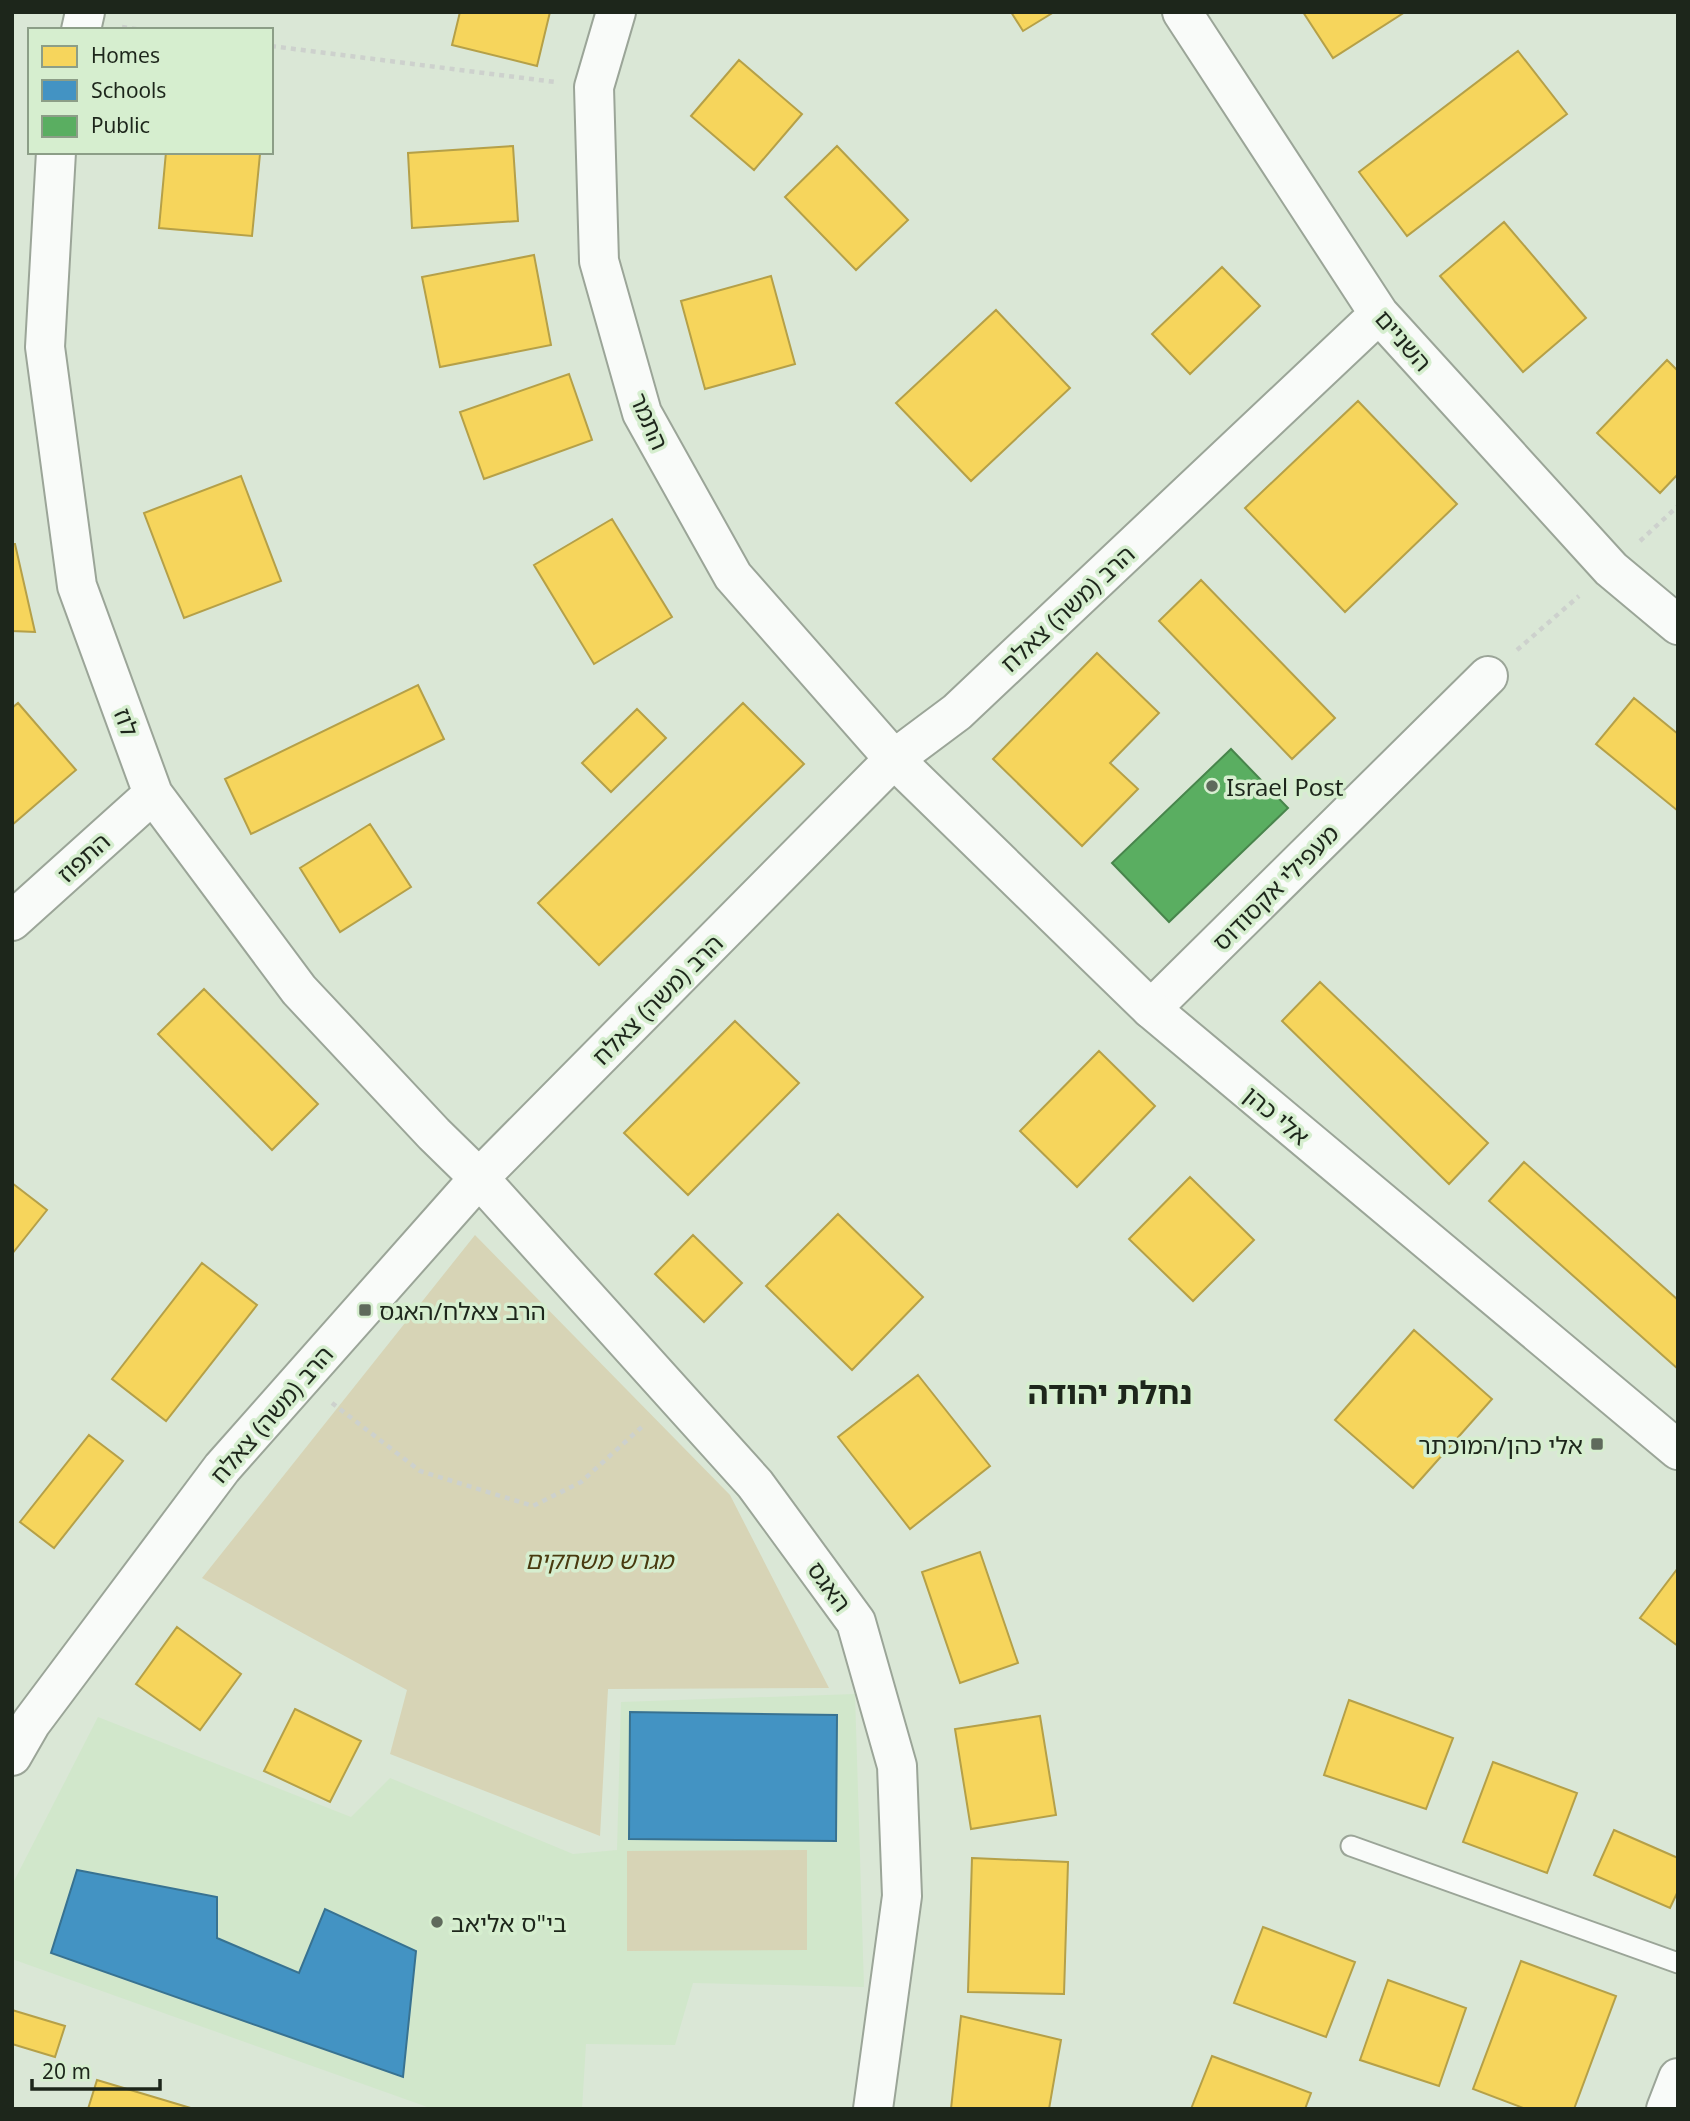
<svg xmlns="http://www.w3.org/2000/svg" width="1690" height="2121" viewBox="0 0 1690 2121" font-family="Georgia,'Noto Sans Hebrew',serif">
<rect width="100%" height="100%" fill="#dae7d6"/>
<!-- built -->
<path fill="#d1e7cb" d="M 855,1694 L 864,1987 L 693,1983 L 675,2045 L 586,2044 L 582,2109 L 433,2109 L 12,1959 L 12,1885 L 98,1717 L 351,1817 L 390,1778 L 573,1854 L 617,1850 L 621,1702 Z"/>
<!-- green -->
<path fill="#d7d4b6" d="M 475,1235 L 730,1495 L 829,1688 L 608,1689 L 600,1836 L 390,1754 L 407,1690 L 202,1578 Z
M 807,1850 L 807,1950 L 627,1951 L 627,1851 Z"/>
<!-- homes -->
<path fill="#f6d55c" stroke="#b5a048" stroke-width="2" d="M 460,12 L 550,12 L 537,66 L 452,45 Z
M 1011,12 L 1054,12 L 1023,31 Z
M 1303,12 L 1405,12 L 1333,58 Z
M 1518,51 L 1567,114 L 1407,236 L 1359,172 Z
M 739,60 L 802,114 L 754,170 L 691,116 Z
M 513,146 L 518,221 L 412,228 L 408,153 Z
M 837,146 L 908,220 L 856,270 L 785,197 Z
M 166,152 L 260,154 L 252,236 L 159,228 Z
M 1504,222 L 1586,318 L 1523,372 L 1440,276 Z
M 534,255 L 551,345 L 440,367 L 422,277 Z
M 1222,267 L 1260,306 L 1190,374 L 1152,334 Z
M 771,276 L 795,364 L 705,389 L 681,301 Z
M 996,310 L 1070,388 L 971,481 L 896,403 Z
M 1667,360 L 1678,371 L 1678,474 L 1660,493 L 1597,433 Z
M 569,374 L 592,440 L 484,479 L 460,412 Z
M 1358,401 L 1457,504 L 1345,612 L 1245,508 Z
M 241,476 L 281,581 L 184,618 L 144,513 Z
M 612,519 L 672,617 L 594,664 L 534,565 Z
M 12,544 L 15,544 L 35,632 L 12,631 Z
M 1201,580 L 1335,718 L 1292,759 L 1159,621 Z
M 1097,653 L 1159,713 L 1110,763 L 1138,789 L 1082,846 L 993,759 Z
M 418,685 L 444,739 L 251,834 L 225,779 Z
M 1634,698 L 1678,734 L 1678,811 L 1596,744 Z
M 18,703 L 76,770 L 12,825 L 12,708 Z
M 743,703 L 804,764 L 599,965 L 538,903 Z
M 637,709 L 666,738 L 611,792 L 582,763 Z
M 370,824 L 411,887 L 340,932 L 300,868 Z
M 1320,982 L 1488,1143 L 1449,1184 L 1282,1021 Z
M 204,989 L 318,1104 L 272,1150 L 158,1034 Z
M 735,1021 L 799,1083 L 688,1195 L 624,1133 Z
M 1099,1051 L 1155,1106 L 1077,1187 L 1020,1131 Z
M 1524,1162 L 1678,1300 L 1678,1369 L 1489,1201 Z
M 1190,1177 L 1254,1240 L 1193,1301 L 1129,1239 Z
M 12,1183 L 47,1210 L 12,1254 Z
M 838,1214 L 923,1297 L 852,1370 L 766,1286 Z
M 693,1235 L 742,1283 L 704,1322 L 655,1274 Z
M 202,1263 L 257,1305 L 166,1421 L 112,1379 Z
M 1414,1330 L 1492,1399 L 1413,1488 L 1335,1420 Z
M 918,1375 L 990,1466 L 910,1529 L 838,1437 Z
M 89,1435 L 123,1461 L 54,1548 L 20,1522 Z
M 980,1552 L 1018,1663 L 960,1683 L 922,1572 Z
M 1678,1568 L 1678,1646 L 1640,1618 Z
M 177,1627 L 241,1674 L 200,1730 L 136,1684 Z
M 1349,1700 L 1453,1738 L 1426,1809 L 1324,1775 Z
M 295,1709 L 361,1741 L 330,1802 L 264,1771 Z
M 1040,1716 L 1056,1815 L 971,1829 L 955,1729 Z
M 1493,1762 L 1577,1793 L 1547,1873 L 1463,1842 Z
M 1614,1830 L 1678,1858 L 1678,1891 L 1670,1908 L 1594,1875 Z
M 972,1858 L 1068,1862 L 1064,1994 L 968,1992 Z
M 1263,1927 L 1355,1962 L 1326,2037 L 1234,2003 Z
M 1521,1961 L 1616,1996 L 1574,2109 L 1526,2109 L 1473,2089 Z
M 1388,1980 L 1466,2008 L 1439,2086 L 1360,2060 Z
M 12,2010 L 65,2026 L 55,2057 L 12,2044 Z
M 961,2016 L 1061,2040 L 1049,2109 L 951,2109 Z
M 1212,2056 L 1311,2093 L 1305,2109 L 1191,2109 Z
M 97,2080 L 194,2109 L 88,2109 Z"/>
<!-- schools -->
<path fill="#4393c3" stroke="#387291" stroke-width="2" d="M 630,1712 L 837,1715 L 836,1841 L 629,1839 Z
M 77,1870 L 217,1897 L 217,1938 L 299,1973 L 325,1909 L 416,1951 L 403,2077 L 51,1953 Z"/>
<!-- public -->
<path fill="#5aae61" stroke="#48854c" stroke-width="2" d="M 1231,749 L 1288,808 L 1169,922 L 1112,863 Z"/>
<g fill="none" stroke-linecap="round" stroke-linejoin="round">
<defs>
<path id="lane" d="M 1351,1846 L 1678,1963"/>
<path id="street" d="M 616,12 L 594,87 L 599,261 L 642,413 L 733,576 L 894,759 L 957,712 L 1379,314
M 1182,12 L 1379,314 L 1611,569 L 1678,625
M 81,30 L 85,12
M 56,152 L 45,347 L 77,586 L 153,794 L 299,990 L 434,1134 L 479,1178 L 755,1484 L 856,1622 L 897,1766 L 902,1896 L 873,2109
M 12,921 L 153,794
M 1151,1009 L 1488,676
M 1666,2109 L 1678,2078"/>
<path id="secondary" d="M 12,1756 L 31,1723 L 222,1468 L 479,1178 L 894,759 L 1151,1009 L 1678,1450"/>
</defs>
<!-- lane casing -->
<use href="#lane" stroke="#9ba598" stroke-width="23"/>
<!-- street casing -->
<use href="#street" stroke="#9ba598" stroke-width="42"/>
<!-- secondary casing -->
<use href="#secondary" stroke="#9ba598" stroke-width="42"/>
<!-- path -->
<path stroke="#cdd1cd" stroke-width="4.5" stroke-dasharray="5 5" stroke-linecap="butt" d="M 122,27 L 142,30
M 271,46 L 555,82
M 1640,541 L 1678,506
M 1517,650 L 1579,596
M 332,1403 L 420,1471 L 533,1506 L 581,1482 L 645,1424"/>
<!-- lane -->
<use href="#lane" stroke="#f9fbf9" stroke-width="19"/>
<!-- street -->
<use href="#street" stroke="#f9fbf9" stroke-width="38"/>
<!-- secondary -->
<use href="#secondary" stroke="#f9fbf9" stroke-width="38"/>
</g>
<!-- markers -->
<g fill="#5f6a5c" stroke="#d6eecf" stroke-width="2.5">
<circle cx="1212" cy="786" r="7"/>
<rect x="358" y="1303" width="14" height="14" rx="3.5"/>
<rect x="1590" y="1437" width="14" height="14" rx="3.5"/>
<circle cx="437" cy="1922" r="7"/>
</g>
<g text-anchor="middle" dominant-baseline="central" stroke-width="7" stroke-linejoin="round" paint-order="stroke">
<!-- street labels -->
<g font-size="24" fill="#1d261b" stroke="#d6eecf">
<text transform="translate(1404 340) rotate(49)">השניים</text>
<text transform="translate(650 421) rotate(66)">התמר</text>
<text transform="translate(1067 608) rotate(-43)">הרב (משה) צאלח</text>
<text transform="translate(127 722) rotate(70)">לוז</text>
<text transform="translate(83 857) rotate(-42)">התפוז</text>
<text transform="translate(1275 887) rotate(-45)">מעפילי אקסודוס</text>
<text transform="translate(657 999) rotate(-45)">הרב (משה) צאלח</text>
<text transform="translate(1277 1115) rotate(40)">אלי כהן</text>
<text transform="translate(271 1414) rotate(-49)">הרב (משה) צאלח</text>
<text transform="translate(830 1586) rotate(54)">האגס</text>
</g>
<!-- poi labels -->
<g font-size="24" fill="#1d261b" stroke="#d6eecf" text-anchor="start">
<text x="1226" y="786">Israel Post</text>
<text x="379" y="1310">הרב צאלח/האגס</text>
<text x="1583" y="1444" text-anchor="end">אלי כהן/המוכתר</text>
<text x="451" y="1922">בי"ס אליאב</text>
</g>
<!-- park labels -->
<g font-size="24" font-style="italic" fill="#493a0f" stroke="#d6eecf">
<text x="599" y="1559">מגרש משחקים</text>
</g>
<!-- district labels -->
<g font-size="32" font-weight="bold" fill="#1d261b" stroke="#d6eecf">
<text x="1110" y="1391">נחלת יהודה</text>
</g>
</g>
<!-- border -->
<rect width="1690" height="2121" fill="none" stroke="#1d261b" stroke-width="28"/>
<!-- legend -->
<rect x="28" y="28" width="245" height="126" fill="#d6eecf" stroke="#8c9e87" stroke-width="2"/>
<rect x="42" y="46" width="35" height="21" fill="#f6d55c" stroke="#8c9e87" stroke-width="2"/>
<text x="91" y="63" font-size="21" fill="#1d261b">Homes</text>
<rect x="42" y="80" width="35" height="21" fill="#4393c3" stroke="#8c9e87" stroke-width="2"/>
<text x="91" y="98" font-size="21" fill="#1d261b">Schools</text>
<rect x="42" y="116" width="35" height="21" fill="#5aae61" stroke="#8c9e87" stroke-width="2"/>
<text x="91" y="133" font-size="21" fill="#1d261b">Public</text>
<!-- scale -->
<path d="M32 2079v10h128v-10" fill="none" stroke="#1d261b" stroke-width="3.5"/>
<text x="42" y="2079" font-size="21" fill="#1d261b" stroke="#d6eecf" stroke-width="5" paint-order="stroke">20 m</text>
</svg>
